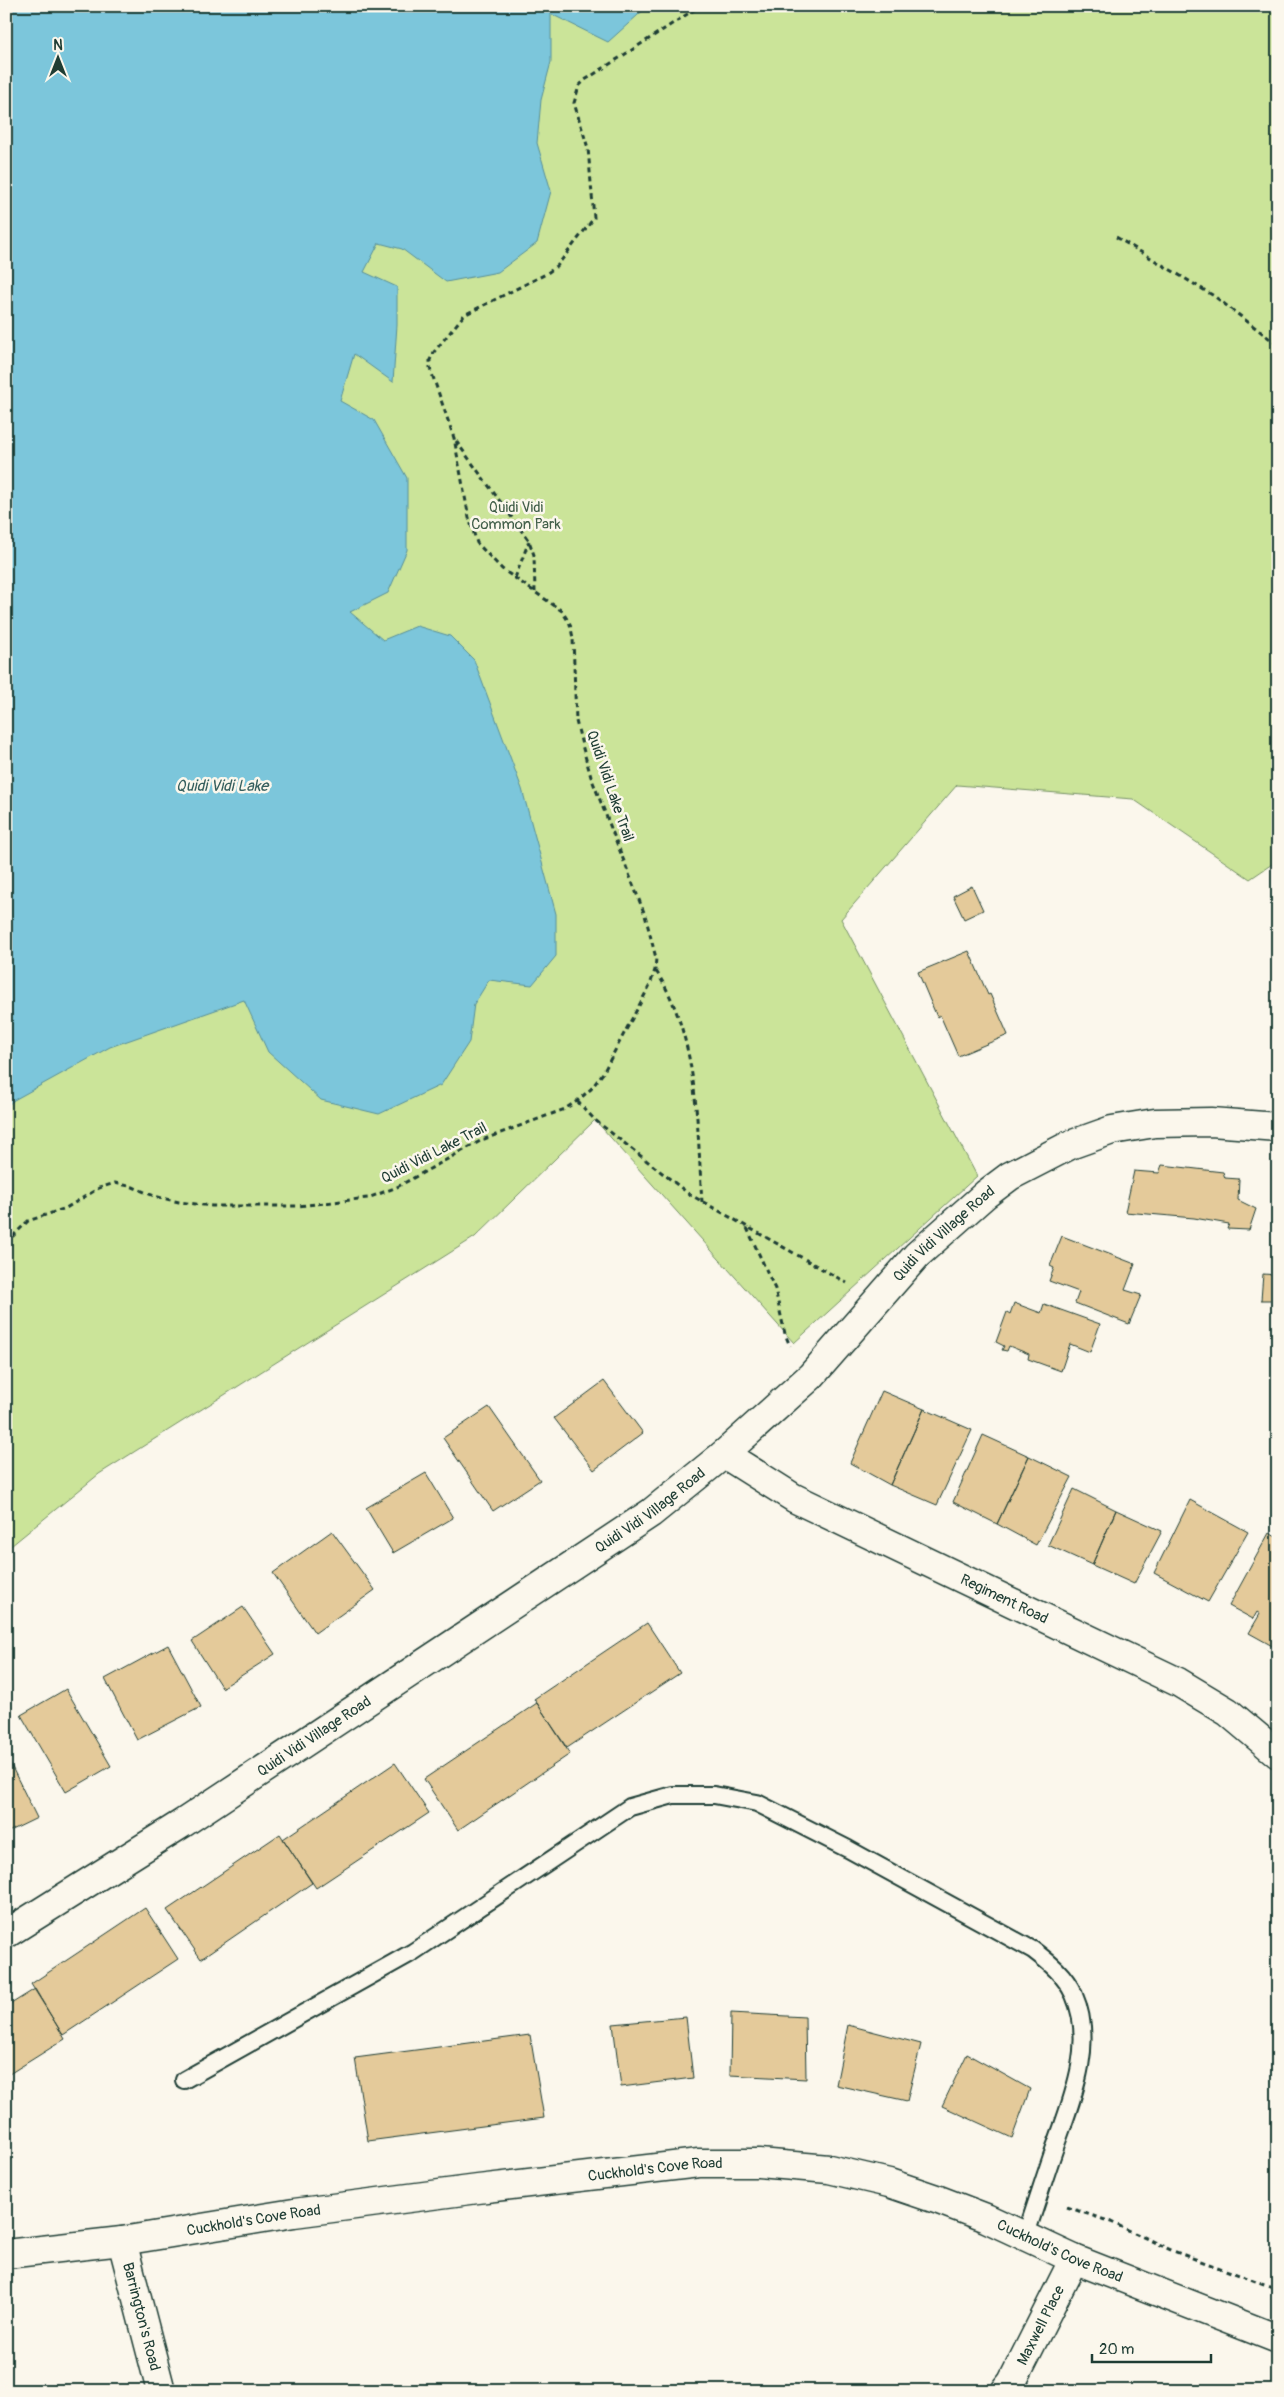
<svg xmlns="http://www.w3.org/2000/svg" width="1284" height="2397" viewBox="0 0 1284 2397" font-family="Pangolin,sans-serif">
<rect width="100%" height="100%" fill="#fbf7ec"/>
<filter id="ink" filterUnits="userSpaceOnUse"><feTurbulence type="fractalNoise" baseFrequency=".02" numOctaves="2"/><feDisplacementMap in="SourceGraphic" scale="10" xChannelSelector="R" yChannelSelector="G"/><feConvolveMatrix kernelMatrix="1 2 1 2 8 2 1 2 1" color-interpolation-filters="sRGB"/></filter>
<g filter="url(#ink)">
<!-- green -->
<path fill="#cbe499" stroke="#759066" d="M 6,6 L 1278,6 L 1278,860 L 1250,879 L 1133,799 L 957,785 L 841,919 L 977,1176 L 794,1343 L 595,1120 L 475,1237 L 99,1474 L 6,1550 Z"/>
<!-- water -->
<path fill="#7cc6db" stroke="#578f98" d="M 6,6 L 648,6 L 608,42 L 551,14 L 551,62 L 541,100 L 537,143 L 551,191 L 537,243 L 498,272 L 446,282 L 402,249 L 379,243 L 364,272 L 397,287 L 397,325 L 393,382 L 354,354 L 340,401 L 374,420 L 407,478 L 407,550 L 388,593 L 350,612 L 383,640 L 417,626 L 450,636 L 474,660 L 522,789 L 556,914 L 556,956 L 532,985 L 489,980 L 474,1004 L 469,1042 L 441,1085 L 379,1114 L 321,1100 L 268,1052 L 244,1000 L 110,1047 L 14,1100 L 6,1107 Z"/>
<!-- building -->
<path fill="#e4ca9a" stroke="#1f3d34" d="M 972,886 L 983,910 L 964,919 L 953,896 Z
M 969,951 L 988,995 L 990,994 L 1008,1035 L 958,1056 L 940,1015 L 937,1017 L 918,972 Z
M 1162,1165 L 1223,1172 L 1225,1178 L 1239,1179 L 1238,1200 L 1256,1209 L 1249,1230 L 1227,1229 L 1229,1224 L 1194,1218 L 1125,1212 L 1134,1171 L 1159,1173 Z
M 1062,1236 L 1135,1264 L 1125,1290 L 1141,1295 L 1129,1324 L 1075,1303 L 1079,1292 L 1049,1281 L 1054,1268 L 1050,1266 Z
M 1263,1274 L 1278,1275 L 1278,1300 L 1261,1300 Z
M 1014,1303 L 1041,1313 L 1044,1304 L 1100,1324 L 1090,1352 L 1070,1344 L 1061,1371 L 1028,1359 L 1029,1354 L 1009,1346 L 1007,1351 L 1002,1350 L 1004,1346 L 996,1342 L 1007,1312 L 1010,1314 Z
M 604,1381 L 643,1433 L 594,1470 L 554,1418 Z
M 882,1391 L 924,1409 L 890,1485 L 850,1463 Z
M 489,1407 L 540,1480 L 493,1511 L 443,1438 Z
M 924,1409 L 972,1430 L 937,1505 L 890,1485 Z
M 983,1435 L 1029,1456 L 997,1524 L 953,1502 Z
M 1029,1456 L 1072,1477 L 1036,1545 L 997,1524 Z
M 426,1473 L 453,1518 L 393,1553 L 366,1508 Z
M 1074,1489 L 1116,1510 L 1092,1565 L 1048,1545 Z
M 1190,1500 L 1248,1532 L 1208,1602 L 1154,1573 Z
M 1116,1510 L 1162,1531 L 1134,1584 L 1092,1565 Z
M 332,1531 L 375,1590 L 315,1633 L 273,1573 Z
M 1269,1533 L 1278,1538 L 1276,1648 L 1249,1633 L 1260,1614 L 1257,1612 L 1253,1619 L 1229,1606 Z
M 243,1607 L 275,1654 L 222,1688 L 192,1641 Z
M 647,1623 L 680,1673 L 567,1748 L 534,1699 Z
M 168,1645 L 201,1707 L 137,1740 L 105,1679 Z
M 66,1689 L 111,1766 L 66,1792 L 21,1715 Z
M 537,1703 L 570,1754 L 458,1830 L 424,1779 Z
M 6,1755 L 37,1818 L 6,1833 Z
M 395,1763 L 429,1813 L 316,1888 L 283,1839 Z
M 280,1834 L 312,1883 L 201,1959 L 167,1910 Z
M 145,1908 L 178,1959 L 63,2035 L 31,1984 Z
M 35,1989 L 65,2039 L 6,2076 L 6,2007 Z
M 731,2013 L 805,2017 L 806,2079 L 730,2075 Z
M 686,2017 L 693,2078 L 621,2087 L 613,2024 Z
M 848,2025 L 921,2044 L 907,2101 L 836,2085 Z
M 530,2035 L 544,2118 L 368,2141 L 355,2058 Z
M 967,2054 L 1030,2089 L 1012,2138 L 942,2106 Z"/>
<g fill="none" stroke-linecap="round" stroke-linejoin="round">
<defs>
<path id="lane" d="M 184,2080 L 413,1952 L 630,1807 L 673,1795 L 714,1795 L 757,1803 L 848,1849 L 1033,1950 C 1050,1963 1065,1975 1074,1995 C 1096,2045 1071,2102 1054,2150 C 1044,2179 1035,2208 1025,2237"/>
<g id="street">
<path id="s1" d="M 724,1454 L 794,1498 L 1178,1682 L 1228,1712 L 1278,1754"/>
<path id="s2" d="M 122,2241 L 161,2391"/>
<path id="s3" d="M 6,2254 L 122,2241 L 294,2213 L 478,2189 L 699,2163 L 759,2163 L 829,2169 L 889,2183 L 939,2200 L 986,2218 L 1074,2259 L 1278,2339"/>
<path id="s4" d="M 1005,2391 L 1012,2382 L 1074,2259"/>
</g>
<g id="secondary">
<path id="s5" d="M 6,1934 L 183,1823 L 651,1513 L 724,1454 L 811,1376 L 917,1255 L 986,1194 L 1010,1176 L 1070,1145 L 1112,1130 L 1155,1123 L 1211,1122 L 1278,1127"/>
</g>
</defs>
<!-- lane casing -->
<use href="#lane" stroke="#1f3d34" stroke-width="20"/>
<!-- street casing -->
<use href="#street" stroke="#1f3d34" stroke-width="31"/>
<!-- secondary casing -->
<use href="#secondary" stroke="#1f3d34" stroke-width="31"/>
<!-- path -->
<path stroke="#1f3d34" stroke-width="3" stroke-dasharray="5 4" stroke-linecap="butt" d="M 1116,237 L 1214,296 L 1278,345
M 456,441 L 529,541 L 534,555 L 535,592
M 515,578 L 529,541
M 656,971 C 699,1037 697,1127 702,1202
M 577,1101 L 595,1120 L 689,1194 L 847,1283
M 747,1228 L 775,1289 L 785,1334 L 790,1346
M 6,1243 L 28,1221 L 66,1208 L 99,1188 L 115,1183 L 133,1187 L 154,1196 L 179,1202 L 212,1206 L 298,1206 L 368,1198 L 397,1187 L 482,1140 L 565,1109 L 577,1101 L 591,1089 L 603,1073 L 650,985 L 655,970 L 656,958 L 645,915 L 591,777 L 582,745 L 576,721 L 573,638 L 570,624 L 562,611 L 502,569 L 477,543 L 469,518 L 454,438 L 430,368 L 430,360 L 434,352 L 464,315 L 546,274 L 557,266 L 594,218 L 588,148 L 574,103 L 579,86 L 585,80 L 700,6
M 1067,2207 L 1111,2222 L 1173,2251 L 1278,2289"/>
<!-- lane -->
<use href="#lane" stroke="#fbf7ec" stroke-width="16"/>
<!-- street -->
<use href="#street" stroke="#fbf7ec" stroke-width="28"/>
<!-- secondary -->
<use href="#secondary" stroke="#fbf7ec" stroke-width="28"/>
</g>
</g>
<g text-anchor="middle" dominant-baseline="central" stroke-width="5" stroke-linejoin="round" paint-order="stroke">
<!-- park labels -->
<g font-size="15" fill="#415e48" stroke="#fbf7ec">
<text x="516" y="507">Quidi Vidi<tspan x="516" dy="17">Common Park</tspan></text>
</g>
<!-- street labels -->
<g font-size="15" fill="#1f3d34" stroke="#fbf7ec">
<text transform="translate(610 786) rotate(71)">Quidi Vidi Lake Trail</text>
<text transform="translate(434 1153) rotate(-27)">Quidi Vidi Lake Trail</text>
<text stroke="none"><textPath href="#s5" startOffset="1176">Quidi Vidi Village Road</textPath></text>
<text stroke="none"><textPath href="#s5" startOffset="771">Quidi Vidi Village Road</textPath></text>
<text stroke="none"><textPath href="#s1" startOffset="316">Regiment Road</textPath></text>
<text stroke="none"><textPath href="#s5" startOffset="366">Quidi Vidi Village Road</textPath></text>
<text stroke="none"><textPath href="#s3" startOffset="655">Cuckhold's Cove Road</textPath></text>
<text stroke="none"><textPath href="#s3" startOffset="250">Cuckhold's Cove Road</textPath></text>
<text stroke="none"><textPath href="#s3" startOffset="1075">Cuckhold's Cove Road</textPath></text>
<text stroke="none"><textPath href="#s2" startOffset="78">Barrington's Road</textPath></text>
<text stroke="none"><textPath href="#s4" startOffset="75">Maxwell Place</textPath></text>
</g>
<!-- water labels -->
<g font-size="16" font-style="italic" fill="#365f5e" stroke="#fbf7ec">
<text x="222" y="786">Quidi Vidi Lake</text>
</g>
</g>
<!-- margin -->
<rect width="1284" height="2397" fill="none" stroke="#fbf7ec" stroke-width="25"/>
<rect x="12" y="12" width="1259" height="2372" fill="none" stroke="#1f3d34" stroke-width="2" filter="url(#ink)"/>
<!-- north arrow -->
<g transform="translate(58 58)" stroke="#fbf7ec" stroke-width="4" paint-order="stroke">
<path d="M0-4L9 19L0 12L-9 19Z" fill="#1f3d34"/>
<text y="-8" font-size="14" font-weight="bold" text-anchor="middle" fill="#1f3d34">N</text>
</g>
<!-- scale -->
<path d="M1092 2354v8h119v-8" fill="none" stroke="#1f3d34" stroke-width="2.5"/>
<text x="1099" y="2354" font-size="15" fill="#1f3d34" stroke="#fbf7ec" stroke-width="4" paint-order="stroke">20 m</text>
</svg>
